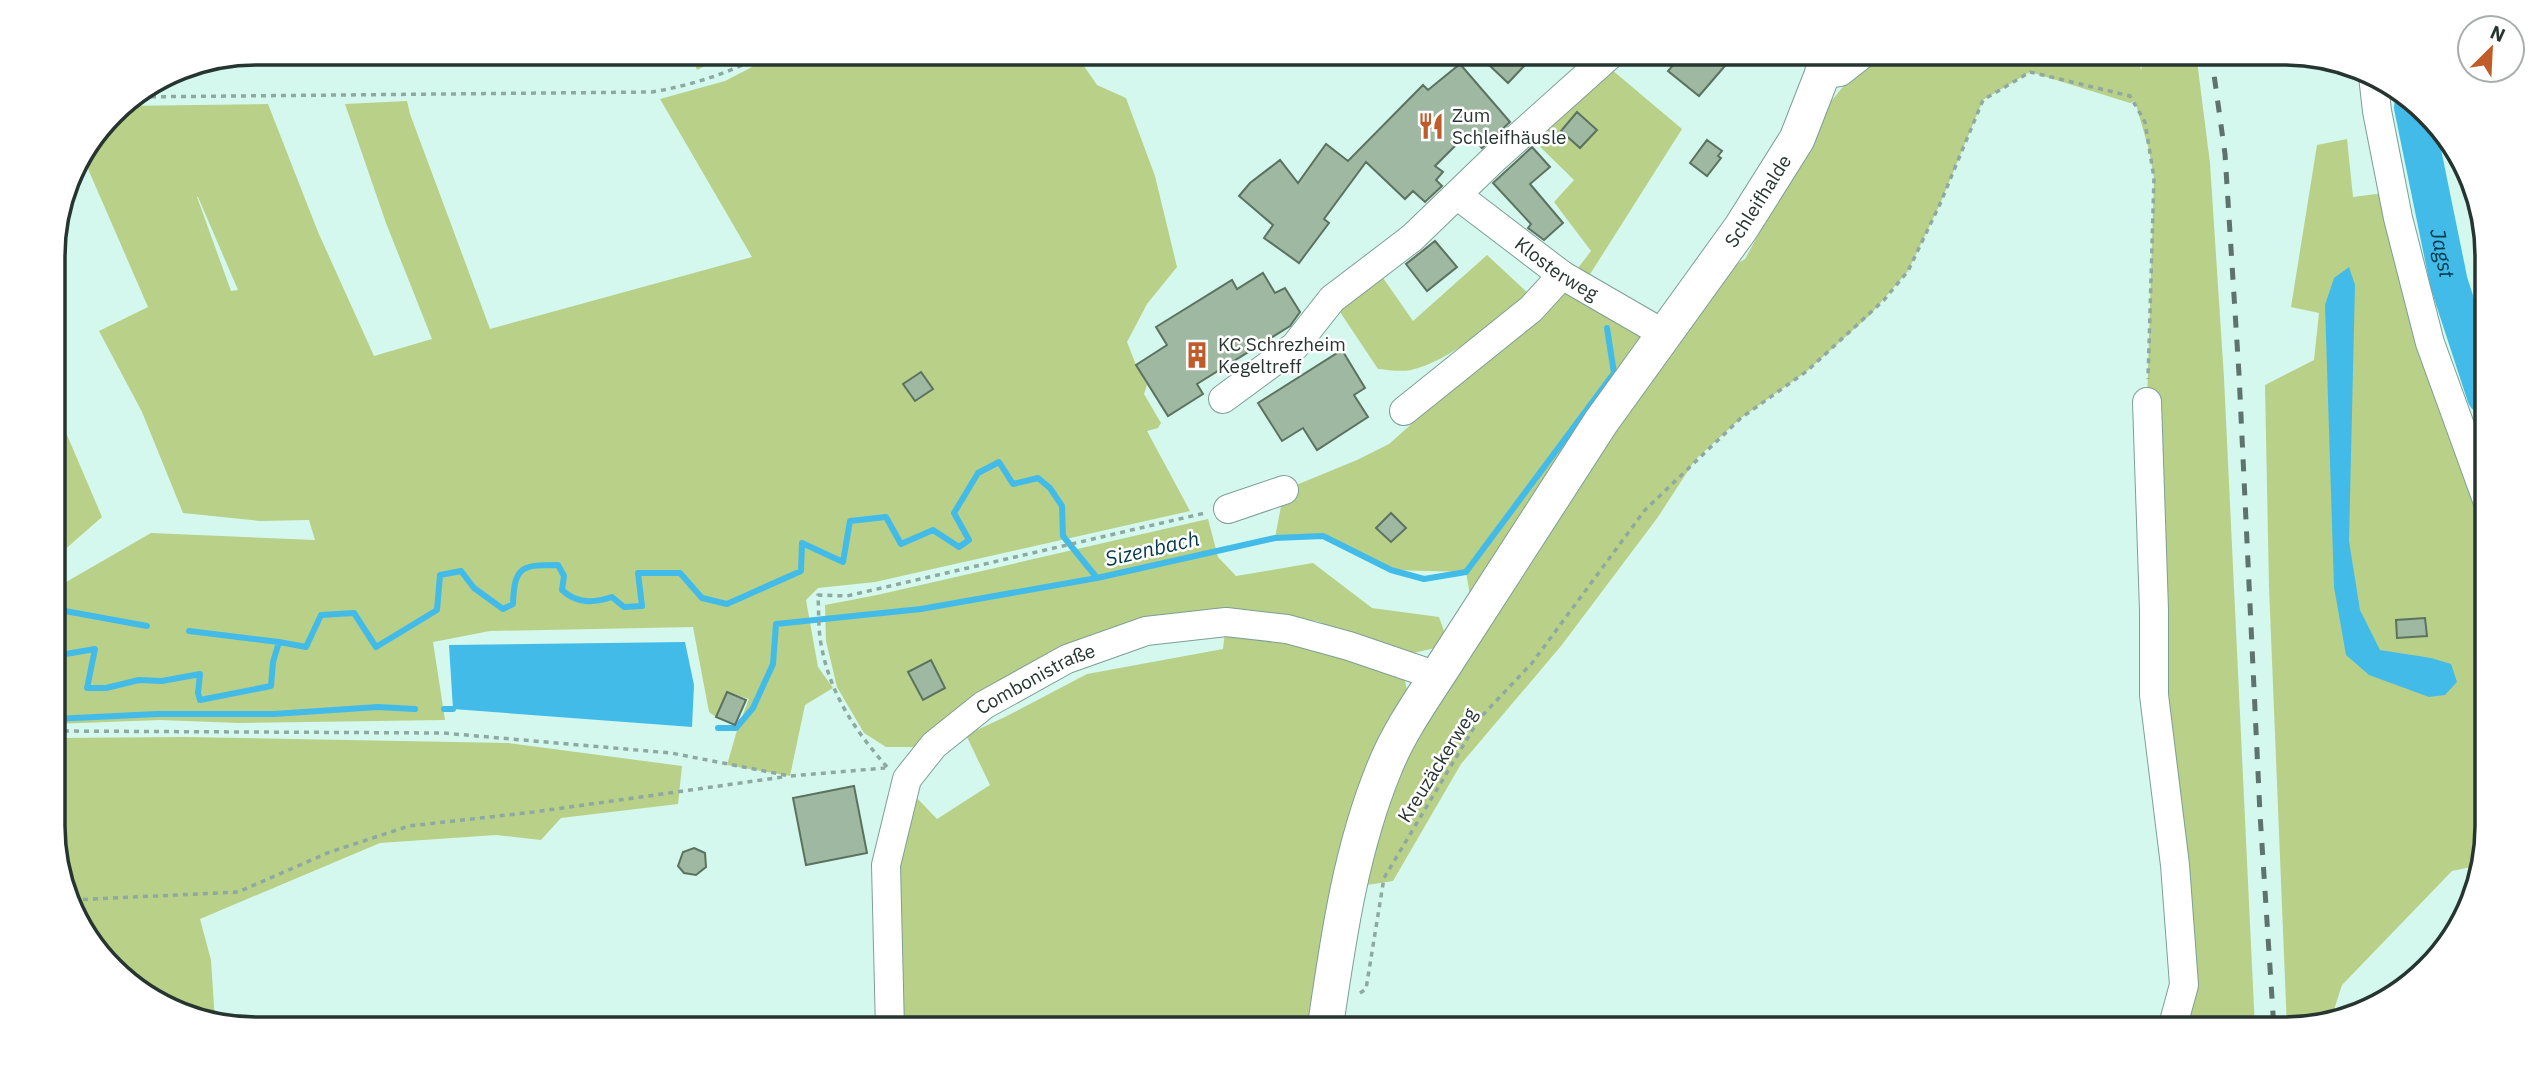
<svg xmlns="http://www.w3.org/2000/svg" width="2540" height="1082" viewBox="0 0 2540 1082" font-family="'IBM Plex Sans',sans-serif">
<rect width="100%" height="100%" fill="#d4f8ed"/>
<!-- green -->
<path fill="#b9d088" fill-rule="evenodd" d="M 690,53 L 731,53 L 697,70 Z
M 779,53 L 1075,53 L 1097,85 L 1126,98 L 1155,176 L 1177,267 L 1147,304 L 1127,342 L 1136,365 L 1147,385 L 1144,394 L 1161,423 L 1158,428 L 1147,431 L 1190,511 L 875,582 L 818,588 L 806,600 L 818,667 L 833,688 L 805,705 L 790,776 L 727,765 L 738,727 L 749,699 L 727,692 L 716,717 L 709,712 L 693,627 L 490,631 L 433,642 L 445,720 L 239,723 L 160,720 L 54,724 L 54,589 L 151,533 L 315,540 L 309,520 L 260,521 L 183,513 L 142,412 L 99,331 L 148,307 L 82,155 L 119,106 L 268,104 L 318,232 L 374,356 L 432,339 L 386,223 L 345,104 L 407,101 L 410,114 L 490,329 L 752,257 L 660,99 L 725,81 ZM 197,197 L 198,197 L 238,290 L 231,291 Z
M 1870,53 L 2138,53 L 2141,70 L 2146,53 L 2196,53 L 2210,163 L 2224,378 L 2255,1029 L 2172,1029 L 2147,402 L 2154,178 L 2149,150 L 2135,101 L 2130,103 L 2030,72 L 1983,100 L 1940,204 L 1908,271 L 1870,315 L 1807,371 L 1741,418 L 1695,460 L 1658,517 L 1561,646 L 1461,764 L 1393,881 L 1354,887 L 1391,770 L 1714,278 L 1745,259 L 1829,104 Z
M 1605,64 L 1682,129 L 1587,279 L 1575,272 L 1591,251 L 1554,202 L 1574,180 L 1527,134 Z
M 2347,139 L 2353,197 L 2384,193 L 2425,354 L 2487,530 L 2487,827 L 2480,865 L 2452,871 L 2342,985 L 2332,1016 L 2298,1029 L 2287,1029 L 2269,587 L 2265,385 L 2314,360 L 2319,313 L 2291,307 L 2317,145 Z
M 1487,255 L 1529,294 C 1499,319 1450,361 1411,370 C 1400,372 1389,370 1378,369 L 1336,306 L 1381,275 L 1413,321 Z
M 1565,288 L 1664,334 L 1474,619 L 1466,572 L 1391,570 L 1323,536 L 1275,538 L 1284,490 L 1357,460 L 1389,444 Z
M 53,402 L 102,517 L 54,559 Z
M 1208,519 L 1218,557 L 1236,576 L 1313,563 L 1372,608 L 1439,617 L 1449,645 L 1413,653 L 1359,639 L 1317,621 L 1222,611 L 1060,649 L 975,694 L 914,747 L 886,747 L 864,733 L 837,687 L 826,641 L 825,605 L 877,595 Z
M 1226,622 L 1404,676 L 1410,704 L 1315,1029 L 902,1029 L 899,846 L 914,795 L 937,819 L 990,785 L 966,735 L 1005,717 L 1087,674 L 1223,649 Z
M 185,737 L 508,743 L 682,766 L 678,804 L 561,818 L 541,840 L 496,835 L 380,843 L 200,919 L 211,960 L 215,1021 L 178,1014 L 95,950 L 54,854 L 54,738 Z"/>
<!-- water -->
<path fill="#43bbe9" d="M 2349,267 L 2355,285 L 2349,541 L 2360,610 L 2380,650 L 2431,658 L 2451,664 L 2457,682 L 2445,695 L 2429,697 L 2369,675 L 2346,655 L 2334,587 L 2325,305 L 2334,278 Z
M 685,642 L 694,685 L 692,727 L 453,709 L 449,645 Z"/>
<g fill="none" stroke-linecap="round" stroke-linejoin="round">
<!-- stream -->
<path stroke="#43bbe9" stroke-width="6" d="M 54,609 L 147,626
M 189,631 L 279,642
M 54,656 L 95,649 L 87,688 L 106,688 L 139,680 L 162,681 L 200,674 L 198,693 L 200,700 L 271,686 L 273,662 L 279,642 L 306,647 L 321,615 L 354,613 L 376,647 L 437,610 L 440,575 L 461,571 L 474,588 L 503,609 L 513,604 C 514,565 523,565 558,565 L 564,576 L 562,590 C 577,604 594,603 612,597 L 624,607 L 642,606 L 638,573 L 680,573 L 702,598 L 727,604 L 801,571 L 802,543 L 843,562 L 850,521 L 886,517 L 901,544 L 933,530 L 959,547 L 969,540 L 954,513 L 978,473 L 999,462 L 1013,484 L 1038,478 L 1050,488 L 1062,506 L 1063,536 L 1097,578 L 1275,538 L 1323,536 L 1391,570 L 1424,579 L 1466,572 L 1614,373 L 1607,328
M 444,709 L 453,709
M 54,719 L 157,714 L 274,714 L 378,707 L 415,709
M 718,728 L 736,728 L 753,708 L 773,664 L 776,624 L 921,609 L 1097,578"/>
<!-- river -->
<path stroke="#43bbe9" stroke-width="38" id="s1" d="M 2413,107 L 2449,283 L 2486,396"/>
</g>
<!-- building -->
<path fill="#9fb8a2" stroke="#5b725f" stroke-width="2" d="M 1493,52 L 1511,52 L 1526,64 L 1508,83 L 1486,62 Z
M 1684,52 L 1721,52 L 1730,60 L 1699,96 L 1668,71 Z
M 1460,64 L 1510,122 L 1482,148 L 1468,133 L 1435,166 L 1443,172 L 1436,180 L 1442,186 L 1425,202 L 1413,191 L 1405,199 L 1366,162 L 1324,219 L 1329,223 L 1299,263 L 1264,238 L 1273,225 L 1239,196 L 1250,183 L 1280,160 L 1298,183 L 1326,144 L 1348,161 L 1423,85 L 1428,90 Z
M 1577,112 L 1597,130 L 1580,148 L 1561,131 Z
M 1707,140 L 1722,151 L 1718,156 L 1721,158 L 1707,176 L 1690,163 Z
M 1532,147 L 1550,167 L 1530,184 L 1563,223 L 1544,240 L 1528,228 L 1531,224 L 1493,183 Z
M 1435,241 L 1457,267 L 1427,291 L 1406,264 Z
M 1263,273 L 1275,293 L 1285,288 L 1300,312 L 1290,326 L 1197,384 L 1203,394 L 1168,416 L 1136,365 L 1167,345 L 1156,327 L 1232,280 L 1237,289 Z
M 1342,350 L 1365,388 L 1354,395 L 1368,417 L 1317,450 L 1303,428 L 1282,441 L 1258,403 Z
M 921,372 L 933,389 L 915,401 L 903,384 Z
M 1391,513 L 1406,528 L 1391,542 L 1376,528 Z
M 2425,618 L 2427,636 L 2397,638 L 2396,620 Z
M 931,660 L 945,688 L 923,700 L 908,672 Z
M 727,692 L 746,700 L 735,725 L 716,717 Z
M 854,786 L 867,853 L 806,865 L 793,798 Z
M 694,848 L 705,853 L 706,867 L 696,875 L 684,873 L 678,866 L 683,852 Z"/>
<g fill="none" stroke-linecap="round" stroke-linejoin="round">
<defs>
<g id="minor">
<path d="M 1822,75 L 1840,72 L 1864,53"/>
<path d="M 2373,76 L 2377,111 L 2398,218 L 2430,343 L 2487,500"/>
<path id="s2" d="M 1457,195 L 1562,275 L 1664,334"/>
<path d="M 1223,399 L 1295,346 L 1332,299 L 1412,238 L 1496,157 L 1612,53"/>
<path d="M 2147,402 L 2154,610 L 2154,695 L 2175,865 L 2184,985 L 2172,1029"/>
<path d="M 1404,411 L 1531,309 L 1562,275"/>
<path d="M 1228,509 L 1284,490"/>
<path id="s3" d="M 890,1029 L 886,865 L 907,779 L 934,745 L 984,705 L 1067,659 L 1146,631 L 1226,622 L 1287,629 L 1349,646 L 1437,676"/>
</g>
<g id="major">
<path id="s4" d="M 1325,1029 C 1338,941 1350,852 1384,769 C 1397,736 1418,705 1437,676 L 1601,422 L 1741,228 L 1797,139 L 1822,75 L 1827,53"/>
</g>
</defs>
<!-- minor casing -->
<use href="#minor" stroke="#7d9f95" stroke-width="30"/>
<!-- major casing -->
<use href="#major" stroke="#7d9f95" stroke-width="37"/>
<!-- path -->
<path stroke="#8ea9a1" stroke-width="3.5" stroke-dasharray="5 5" stroke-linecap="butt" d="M 131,97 L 652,92 C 693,85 730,73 766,53
M 54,731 L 443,733 L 671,753 L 790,776 L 885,768
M 887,767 C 854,729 830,694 821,644 C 818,628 819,611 818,595 L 847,596 L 1205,513
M 73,900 L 238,892 L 330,852 L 409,826 L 534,812 L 783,777
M 1360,993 L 1366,989 L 1384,878 L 1479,719 L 1532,663 L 1645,510 L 1741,418 L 1807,371 L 1884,300 L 1908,271 L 1940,204 L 1983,100 L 2030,72 L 2130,96 L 2145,122 L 2154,178 L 2148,379"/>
<!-- minor -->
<use href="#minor" stroke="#fff" stroke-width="28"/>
<!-- major -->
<use href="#major" stroke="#fff" stroke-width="35"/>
<!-- rail -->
<path stroke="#5e736d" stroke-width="5" stroke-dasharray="12 12" stroke-linecap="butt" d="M 2211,53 L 2225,154 L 2239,374 L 2260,814 L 2274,1029"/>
</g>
<!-- icons -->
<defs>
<symbol id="restaurant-bare" viewBox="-9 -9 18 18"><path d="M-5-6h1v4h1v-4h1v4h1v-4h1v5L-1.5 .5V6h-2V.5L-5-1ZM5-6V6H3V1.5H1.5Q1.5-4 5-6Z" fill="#c05b2a" stroke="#fff" stroke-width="2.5" paint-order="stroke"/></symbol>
<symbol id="building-bare" viewBox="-9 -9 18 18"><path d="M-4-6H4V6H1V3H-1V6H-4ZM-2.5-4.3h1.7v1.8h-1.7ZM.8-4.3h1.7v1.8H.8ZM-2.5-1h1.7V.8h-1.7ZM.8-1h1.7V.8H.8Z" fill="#c05b2a" stroke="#fff" stroke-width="2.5" paint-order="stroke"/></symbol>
</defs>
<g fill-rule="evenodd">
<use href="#restaurant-bare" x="1412" y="107" width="38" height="38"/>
<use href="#building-bare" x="1178" y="336" width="38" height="38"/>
</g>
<g text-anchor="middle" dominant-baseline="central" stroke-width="5" stroke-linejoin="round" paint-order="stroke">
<!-- poi labels -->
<g font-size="19" fill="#273531" stroke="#fff" text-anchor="start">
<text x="1452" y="115">Zum<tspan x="1452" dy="22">Schleifhäusle</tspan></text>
<text x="1218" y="344">KC Schrezheim<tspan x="1218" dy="22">Kegeltreff</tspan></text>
</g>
<!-- street labels -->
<g font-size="19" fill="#273531" stroke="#fff">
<text stroke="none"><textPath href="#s4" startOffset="948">Schleifhalde</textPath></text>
<text stroke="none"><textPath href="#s2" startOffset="124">Klosterweg</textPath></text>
<text stroke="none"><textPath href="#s3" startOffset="418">Combonistraße</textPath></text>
<text transform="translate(1437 765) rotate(-58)">Kreuzäckerweg</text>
</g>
<!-- water labels -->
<g font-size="21" font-style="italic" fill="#01394b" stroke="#fff">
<text stroke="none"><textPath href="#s1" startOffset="149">Jagst</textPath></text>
<text transform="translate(1152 548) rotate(-13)">Sizenbach</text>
</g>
</g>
<!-- crop -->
<path d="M0 0H2540V1082H0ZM256 65H2284A191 191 0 0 1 2475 256V826A191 191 0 0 1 2284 1017H256A191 191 0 0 1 65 826V256A191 191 0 0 1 256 65Z" fill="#fff" fill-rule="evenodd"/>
<path fill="none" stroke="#273531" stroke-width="3.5" d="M256 65H2284A191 191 0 0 1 2475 256V826A191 191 0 0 1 2284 1017H256A191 191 0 0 1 65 826V256A191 191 0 0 1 256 65Z"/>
<!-- north arrow -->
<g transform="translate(2491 49) rotate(24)"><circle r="33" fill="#ffffff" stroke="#a9aead" stroke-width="2"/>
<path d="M0-5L12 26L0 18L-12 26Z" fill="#c05b2a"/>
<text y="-10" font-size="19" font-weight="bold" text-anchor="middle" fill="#273531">N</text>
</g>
</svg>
